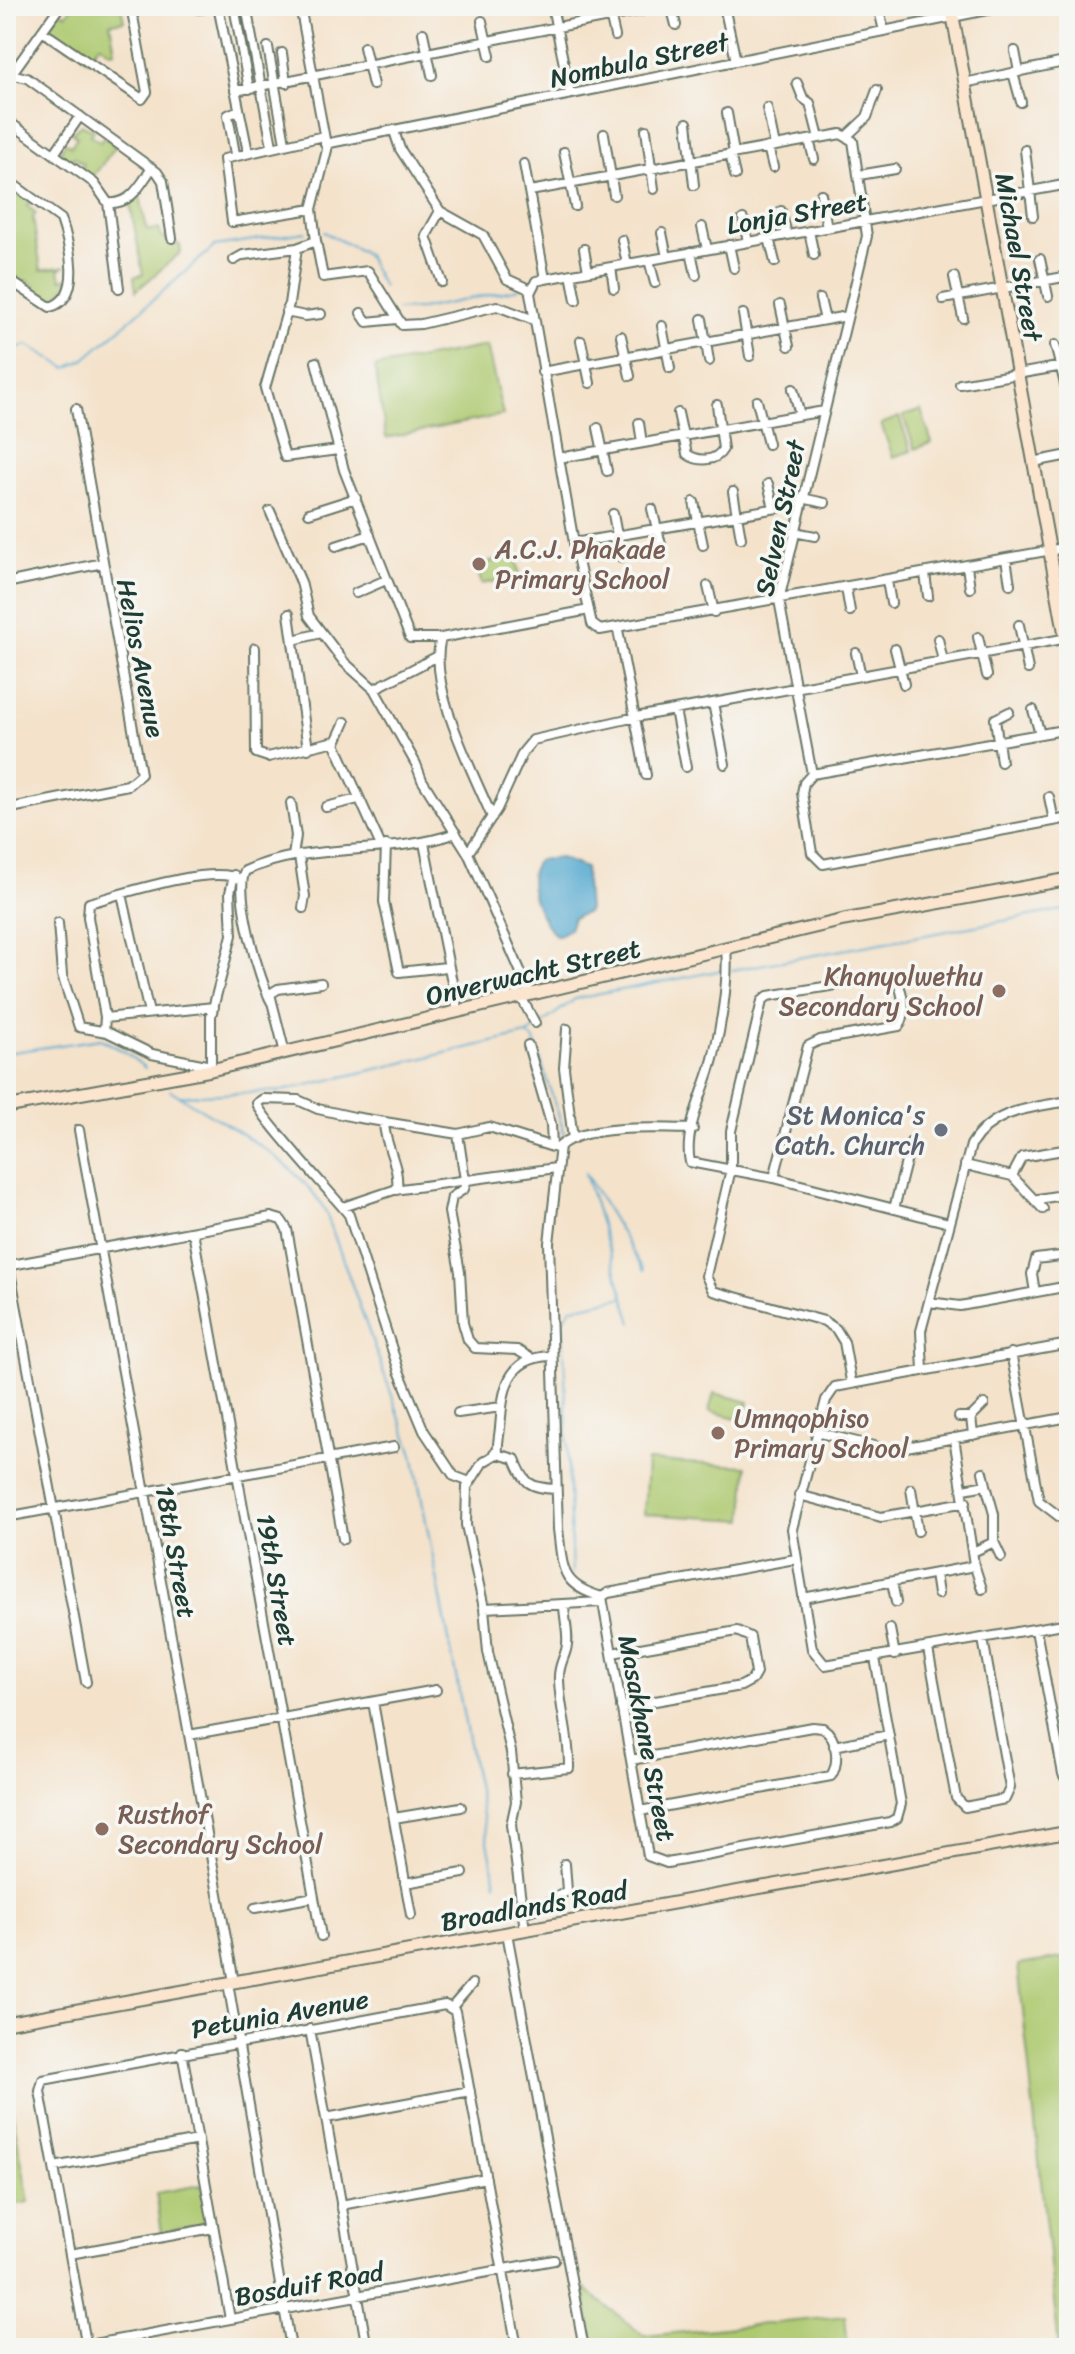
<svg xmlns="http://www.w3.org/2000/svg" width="1075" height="2354" viewBox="0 0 1075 2354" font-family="Sriracha,sans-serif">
  <rect width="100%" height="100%" fill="#f6f6f2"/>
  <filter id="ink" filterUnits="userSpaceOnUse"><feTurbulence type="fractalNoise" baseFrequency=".0125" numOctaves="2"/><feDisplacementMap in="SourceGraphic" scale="16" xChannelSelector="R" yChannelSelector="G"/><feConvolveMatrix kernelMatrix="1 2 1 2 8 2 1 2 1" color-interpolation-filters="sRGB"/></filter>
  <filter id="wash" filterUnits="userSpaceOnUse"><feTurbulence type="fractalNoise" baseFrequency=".006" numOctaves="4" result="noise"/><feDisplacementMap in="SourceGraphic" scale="32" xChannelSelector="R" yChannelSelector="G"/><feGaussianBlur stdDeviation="1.8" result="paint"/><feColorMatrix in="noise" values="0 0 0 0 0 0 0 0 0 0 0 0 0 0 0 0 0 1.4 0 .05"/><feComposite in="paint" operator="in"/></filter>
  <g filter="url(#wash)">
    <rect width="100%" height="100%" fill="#f4e2ca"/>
    <path fill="#adc970" stroke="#668352" stroke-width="2" d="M73,6L121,7L124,21L110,23L115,51L110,52L99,44L88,60L84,57L87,52L73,42L69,47L50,32L49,27L60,11L66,15Z
      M81,124L94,130L90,135L100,142L104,137L116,146L92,178L80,170L84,164L74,157L70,163L60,153L65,142L71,146L77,137L72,132Z
      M14,189L31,201L27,206L36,213L33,218L41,270L66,266L59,269L61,279L68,278V285L52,303L31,292L35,286L26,280L22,285L6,274V200Z
      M139,191L147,230L159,229L161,236L180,245L181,252L136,291L134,277L143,274L130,203Z
      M487,346L503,415L386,438L375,367Z
      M921,410L932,443L915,449L903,416Z
      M899,417L911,451L893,457L881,424Z
      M516,557L520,577L481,584L477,564Z
      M714,1393L749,1402L744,1420L709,1411Z
      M647,1461L747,1466L744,1520L644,1514Z
      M1069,1957V2348H1059L1018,1965Z
      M6,2078L29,2202L6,2206Z
      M201,2185L207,2216L200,2225L162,2233L156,2193Z
      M584,2288L644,2336L845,2316L848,2348H594Z"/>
    <path fill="#52a8cf" stroke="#387282" stroke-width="2" d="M560,858L585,868L588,912L573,918L569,929L557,936C539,921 521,880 538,860Z"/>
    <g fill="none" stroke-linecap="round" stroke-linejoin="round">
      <path stroke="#52a8cf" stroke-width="2" d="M324,232L366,254L383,287
        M397,310L421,309L519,289
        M6,350L28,345L67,368L85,359L215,246L305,232
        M732,970L1069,909
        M528,1034L575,999L723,970
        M6,1053L101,1039L125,1052L145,1068
        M170,1090C224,1125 291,1154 325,1210L413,1454L496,1883
        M180,1096L282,1091L527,1034L534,1040L566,1138
        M585,1173L632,1323
        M587,1176L644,1271
        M572,1575L563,1320L571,1308L624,1297"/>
    </g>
  </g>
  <g filter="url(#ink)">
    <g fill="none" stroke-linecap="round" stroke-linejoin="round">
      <defs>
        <path id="street" d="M196,6L198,9L213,7L219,11L248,152
          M234,6L249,89
          M246,6L272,146
          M552,6L570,94
          M608,6L615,36
          M671,6L676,25
          M724,6L736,61
          M878,6L884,31
          M482,21L490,56
          M42,31L142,99L147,92L131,6
          M423,33L432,75
          M268,47L285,143
          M364,47L373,85
          M1015,51L1019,72
          M282,53L286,83
          M6,73L27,78L157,172L163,181L172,238
          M1013,73L1021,102
          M10,76L60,6
          M797,83L803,98L810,103L819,138
          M964,83L1069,61
          M235,91L664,6
          M6,92L10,76
          M1064,104L1069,102
          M767,108L775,146
          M727,113L734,153
          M687,123L694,185
          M12,124L94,183L108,203L119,288
          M646,130L654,189
          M394,131L400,149L440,211L483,235L507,279L531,290
          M604,134L614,195
          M848,135L867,117L877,90
          M809,140L814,159
          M325,144L1007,6
          M1065,145L1069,161
          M768,147L773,167
          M1025,150L1033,216
          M564,152L575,206
          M54,154L80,116
          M235,154L228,115L239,110
          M730,154L735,175
          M524,164L545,279
          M859,175L895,169
          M6,179L61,219C69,243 84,298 50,307L6,278
          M1069,184L545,279L536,281L530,293L574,543L592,624L600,630L1069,547
          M530,191L841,134L853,141L867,236L779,600L812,774
          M821,194L827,228
          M108,203C131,205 140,185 152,168
          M312,209L232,222L224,159L324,136
          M440,211L426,236L442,282
          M781,211L787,235
          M743,219L748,242
          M702,227L707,249
          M809,231L814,255
          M662,233L667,257
          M769,238L775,262
          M622,240L627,264
          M316,241L323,277L368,271L402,325L421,324L497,306L534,320
          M729,245L734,268
          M297,248L289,304L265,388L285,457L338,450
          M584,249L588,271
          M691,252L696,275
          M1040,259L1048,296
          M234,260L243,255L297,248L316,241L312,209L327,150L300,6
          M649,260L655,283
          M611,267L614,288
          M571,274L576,300
          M954,277L963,318
          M820,299L825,320
          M943,299L1069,276
          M780,305L789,346
          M286,312L305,316L321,314
          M361,313L367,322L397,319
          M743,314L750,356
          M702,319L709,361
          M662,326L670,368
          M621,336L630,376
          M581,341L590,383
          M1055,345L1066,388
          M316,362L344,470L410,638H441L589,610
          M542,372L847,316
          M960,384L1069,365
          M793,389L800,415
          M757,401L768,444
          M678,413L687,454C698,462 716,462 723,449L717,405
          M639,423L642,443
          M598,428L607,471
          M559,458L824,411
          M1033,462L1069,455
          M768,484L774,508
          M733,492L741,538
          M802,498L825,503
          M694,502L703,545
          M652,509L663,552
          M270,511L301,582L309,616L344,662L374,689L416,764L422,780L468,853L531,995
          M309,513L356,498
          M613,514L621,557
          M794,532L815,536
          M574,543L801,504
          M336,546L370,535
          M1006,559L1010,584
          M967,566L970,588
          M925,574L928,596
          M887,581L891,603
          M6,583L103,563
          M708,586L714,612
          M846,588L850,611
          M356,593L386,580
          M289,614L308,749
          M1019,625L1028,669
          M618,630L646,775
          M978,637L987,675
          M441,638C427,685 473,772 492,817
          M938,639L943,661
          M293,640L321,633
          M255,648L256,753L268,757L335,741
          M895,649L904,684
          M856,653L861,676
          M374,689L436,657
          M713,703L725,764
          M675,710L686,767
          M1033,710L1040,734
          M345,722L335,744L381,846
          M1001,762L995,719L1009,712
          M812,774L804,783L802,793L812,853L823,864L1069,818
          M812,774L1069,729
          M1049,797L1054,821
          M291,803L296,836L293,856
          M326,807L358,799
          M6,809L128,785L141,774L76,409
          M424,843L458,1012
          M386,845L384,902L399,972L447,967
          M468,853L497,809L523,752L533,740L636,717L1068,638
          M299,856L305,896L303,908
          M122,894L149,1013
          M58,923L62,975L79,1027L107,1032L152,1054L211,1066
          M726,948C729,981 721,1027 713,1059C705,1090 683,1131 690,1162L774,1178L949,1223
          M521,997L535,1023
          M272,1003C259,981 234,892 245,871C309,841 391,857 456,833
          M105,1018L214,1007
          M567,1029L564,1068L573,1139
          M104,1031L105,1017L88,917L89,903C122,894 214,863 242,880
          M528,1045L551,1124L552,1147
          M285,1053L270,994L278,989L321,983
          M211,1069V1016L232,935L230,893L234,875
          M384,1123C385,1148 400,1164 397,1190
          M79,1130L234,1982
          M458,1134L465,1180
          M965,1165L1012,1176
          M774,1178L808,1046L820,1040L899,1026C908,1015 903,985 892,976L768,996L762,1001L731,1131V1169L706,1276L713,1291L824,1321L836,1329L844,1342L851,1381
          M467,1179L464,1189L452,1197L449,1212L460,1272L463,1323L468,1340L475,1348L517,1350L532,1359
          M1038,1199L1069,1194
          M343,1207L394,1190L556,1168
          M894,1209L911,1142
          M1043,1209L1012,1176L1022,1157L1069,1149
          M193,1232L321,1936
          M6,1250L86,1682
          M6,1266L271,1217L281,1220L287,1229L343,1539
          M1035,1292L1032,1274L1036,1259L1069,1255
          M929,1302L960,1306L1069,1286
          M1069,1344L835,1387L826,1400L792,1529L812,1649L825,1665L1069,1623
          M1011,1353L1039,1501L1069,1524
          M923,1370L921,1331L971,1145C993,1109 1031,1108 1069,1101
          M458,1413L501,1407
          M959,1417H971
          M816,1432L890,1450L1069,1417
          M973,1435L971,1417L984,1404
          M494,1453L515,1459C524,1483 529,1488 556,1489
          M983,1472L986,1485
          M470,1482L454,1476L424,1431L399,1371L349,1215C336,1198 258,1115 257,1103L263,1099L298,1100L318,1109L354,1117L458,1134L489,1127L559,1149
          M911,1489L918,1531
          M964,1489L986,1485L994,1514V1542L975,1551
          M799,1495L881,1517L966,1502
          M6,1517L394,1447
          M994,1542L1001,1557
          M795,1559L608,1593L602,1597L648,1856L667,1863L890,1822L897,1818L901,1804L875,1658
          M974,1564L982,1589
          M935,1574L938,1594
          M892,1582L896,1602
          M602,1597C560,1585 563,1569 558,1529L549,1243L560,1146C583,1124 662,1128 693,1129
          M803,1598L969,1567L974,1564L954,1438
          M484,1608L602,1602
          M890,1629L895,1655
          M1036,1630L1063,1774L1069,1784
          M928,1649L956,1798L965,1807L1005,1799L1010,1788L983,1639
          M612,1653L737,1631L750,1637L756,1673L752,1680L741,1686L621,1707
          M373,1702L411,1915
          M189,1735L436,1690
          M834,1746L889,1735
          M631,1760L812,1727L823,1728C837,1737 840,1762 831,1776L640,1811
          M512,1774L569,1768C570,1737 560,1711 559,1680C558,1667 563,1661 566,1650C570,1638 564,1618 564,1605
          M394,1818L461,1807
          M405,1883L463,1873
          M255,1908L314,1897
          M522,1913L541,1907L567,1891L565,1864
          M525,1930L511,1825L516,1802L511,1752L488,1652L484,1608L466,1525L467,1487L483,1462L498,1453C497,1445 499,1437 500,1428C503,1392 505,1358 550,1356
          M507,1933L584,2348
          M228,1983L291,2348
          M452,2007L472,1984
          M310,2029L367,2348
          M182,2052L230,2319
          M326,2118L470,2091
          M54,2167L198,2140
          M341,2205L486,2178
          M70,2254L213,2228
          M72,2348L554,2260
          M87,2348L40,2091L43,2080L445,2005L455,2011L517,2348"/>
        <path id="secondary" d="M951,6L1069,657
          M6,1107L211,1070L844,920L1069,879
          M6,2023L1069,1832"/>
      </defs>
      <use href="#street" stroke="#6a7768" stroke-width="12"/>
      <use href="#secondary" stroke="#6a7768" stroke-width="15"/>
      <use href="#street" stroke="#fff" stroke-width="8"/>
      <use href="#secondary" stroke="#fbe5cf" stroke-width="11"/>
    </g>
  </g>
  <g fill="#8d6e63" stroke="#f6f6f2" stroke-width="3">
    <circle cx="479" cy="564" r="8"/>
    <circle cx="999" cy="991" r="8"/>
    <circle cx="718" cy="1433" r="8"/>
    <circle cx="102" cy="1829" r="8"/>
  </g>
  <circle fill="#6b7280" stroke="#f6f6f2" stroke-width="3" cx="941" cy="1130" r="8"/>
  <g text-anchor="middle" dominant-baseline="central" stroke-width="7" stroke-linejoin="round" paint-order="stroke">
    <g font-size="26" fill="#1f3d34" stroke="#f6f6f2">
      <text transform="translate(639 60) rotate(-12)">Nombula Street</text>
      <text transform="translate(797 213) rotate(-10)">Lonja Street</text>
      <text transform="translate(1019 257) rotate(80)">Michael Street</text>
      <text transform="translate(780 518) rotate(-78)">Selven Street</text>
      <text transform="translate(141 658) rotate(79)">Helios Avenue</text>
      <text transform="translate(533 972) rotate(-13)">Onverwacht Street</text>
      <text transform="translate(176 1552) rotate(80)">18th Street</text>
      <text transform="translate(277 1580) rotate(80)">19th Street</text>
      <text transform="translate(647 1738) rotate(79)">Masakhane Street</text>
      <text transform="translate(534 1906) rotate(-10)">Broadlands Road</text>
      <text transform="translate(280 2014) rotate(-10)">Petunia Avenue</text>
      <text transform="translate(309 2284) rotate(-10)">Bosduif Road</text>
    </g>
    <g font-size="26" fill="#785e54" stroke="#f6f6f2" text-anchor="start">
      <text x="495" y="549">A.C.J. Phakade<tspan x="495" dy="30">Primary School</tspan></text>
      <text x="983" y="976" text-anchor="end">Khanyolwethu<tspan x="983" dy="30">Secondary School</tspan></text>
      <text x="734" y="1418">Umnqophiso<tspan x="734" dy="30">Primary School</tspan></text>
      <text x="118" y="1814">Rusthof<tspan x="118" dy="30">Secondary School</tspan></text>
    </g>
    <g font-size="26" fill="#5b616d" stroke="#f6f6f2" text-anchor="end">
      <text x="925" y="1115">St Monica's<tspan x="925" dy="30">Cath. Church</tspan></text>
    </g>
  </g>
  <rect width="1075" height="2354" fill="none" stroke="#f6f6f2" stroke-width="32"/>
</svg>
